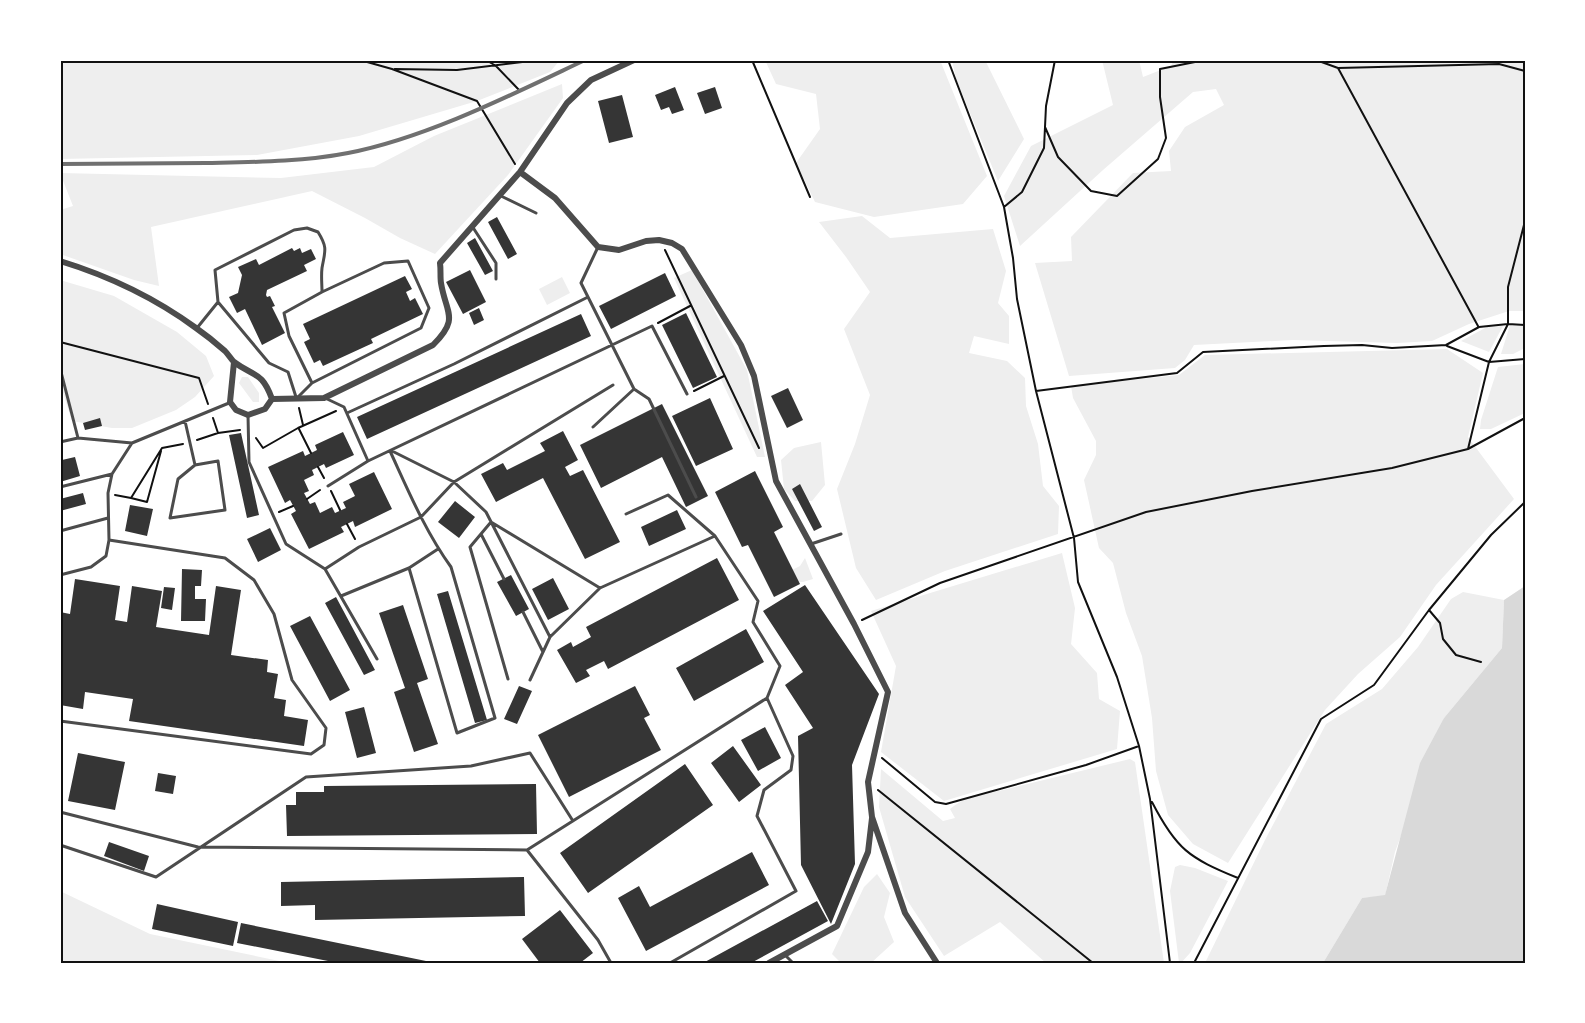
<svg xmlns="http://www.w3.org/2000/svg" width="1585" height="1023" viewBox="0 0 1585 1023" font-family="'Sofia Sans Condensed',sans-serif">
  <rect width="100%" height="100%" fill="#fff"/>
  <path fill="#eee" d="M60,60H560L550,72L477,101L359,136L257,155L60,159Z
    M765,60H940L987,176L963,204L874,217L815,202L796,163L820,129L816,94L776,84Z
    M952,60H985L1024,139L998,181L956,79Z
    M1102,60H1139L1143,77L1171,66L1174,60H1525V311H1509L1469,324L1432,341L1397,343L1293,340L1194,345L1185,360L1175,368L1069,376L1035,263L1072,261L1071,237L1133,173L1171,171L1169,151L1185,127L1224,105L1216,89L1193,92L1103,170L1020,246L1004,196L1031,146L1113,105Z
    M562,84L563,98L508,175L435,254L400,238L365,218L312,191L151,227L159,286L134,280L60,254V210L73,206L60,173L281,178L374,167L434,136Z
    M862,216L890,238L993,229L1006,271L998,303L1009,316V344L974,336L969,353L1007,361L1025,378L1026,406L1038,444L1043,486L1059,506L1058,534L945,571L876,600L856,568L837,489L855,444L870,395L844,329L870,292L846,257L819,222Z
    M692,270L747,370L765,457H757L674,278Z
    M562,277L570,293L547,305L539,289Z
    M60,280L114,296L177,332L206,356L214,376L195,397L176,410L132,428H112L72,421L60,383Z
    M1510,325H1525V348L1513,354H1501Z
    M1503,326L1489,352L1461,341L1487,327Z
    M1447,349L1483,373L1468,437L1514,499L1436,585L1400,637L1358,674L1325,710L1228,863L1193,844L1168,815L1156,771L1152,718L1142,656L1126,613L1113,563L1099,548L1084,480L1096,455V441L1073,398L1071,386L1179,375L1205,355Z
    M1525,364V413L1491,429H1480L1481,420L1498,367Z
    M242,377H248L259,393V402H253L239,383Z
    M821,442L825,485L812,501H795L784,489L781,460L794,448Z
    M1062,553L1075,608L1071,644L1097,673L1099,699L1120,711L1117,749L944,801L881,752L896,666L871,611Z
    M805,558L813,579L803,582H794L788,572L800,566Z
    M1463,592L1504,600L1502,648L1444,718L1395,852L1385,896L1362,898L1323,963H1205L1265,840L1326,724L1382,689L1418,647L1451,599Z
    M1130,759L1135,762L1164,963H1046L1000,922L944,956L905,897L879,807L881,769L943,821L955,818L950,809C965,797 980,792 999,791Z
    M1180,865L1195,868L1228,881L1190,953L1181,963H1179L1170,891L1175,867Z
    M877,874L890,893L884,917L894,942L871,963H841L832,954L864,887Z
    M60,891L150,934L289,963H60Z"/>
  <path fill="#d9d9d9" d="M1525,586V963H1323L1362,898L1385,895L1420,763L1444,718L1502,648L1504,600Z"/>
  <path fill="#353535" d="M675,87L684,110L672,114L669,107L661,110L655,95Z
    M715,87L722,108L705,114L697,93Z
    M622,95L633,137L609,143L598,101Z
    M497,217L517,254L508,259L488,222Z
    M475,238L493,271L485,275L467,243Z
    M292,248L294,251L300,248L302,253L311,249L316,259L304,265L307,271L267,290L266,295L267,297L270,296L275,306L272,307L285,333L262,345L245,309L237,313L229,297L238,293L242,275L238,267L256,259L259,265Z
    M470,270L486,302L463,314L446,282Z
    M665,273L676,296L611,329L599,306Z
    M405,276L412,289L406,292L410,301L415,298L423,314L371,339L373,343L323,366L320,360L314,363L304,342L310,339L303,324Z
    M479,308L484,320L474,325L469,313Z
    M686,313L717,377L693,388L662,325Z
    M581,314L591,336L367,439L357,417Z
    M788,388L803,420L787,428L771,396Z
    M710,398L733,449L696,466L672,416Z
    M662,404L708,496L686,507L662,457L601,488L580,445Z
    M100,418L102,426L85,430L83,423Z
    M563,431L578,460L565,467L570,476L583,470L620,542L585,559L543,478L496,502L481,474L503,463L507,470L545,451L540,443Z
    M343,432L354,455L326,468L324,464L312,470L314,475L304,480L309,491L304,493L310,504L315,502L320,513L332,507L335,513L346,508L343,502L355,496L349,484L374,472L392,509L355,527L353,521L341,527L344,532L309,549L291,514L296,511L290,500L285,503L268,467L303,451L305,456L317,450L315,445Z
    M241,433L259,515L247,518L229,435Z
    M60,454L62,460L75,457L80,476L60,482Z
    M755,471L783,527L774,532L800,584L774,597L748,545L742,547L715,492Z
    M800,484L822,527L814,531L792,489Z
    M83,493L86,504L60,511V499Z
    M455,501L475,517L459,538L438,522Z
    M130,505L153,509L147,536L125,531Z
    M677,510L686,529L649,546L641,527Z
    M270,528L281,550L258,562L247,539Z
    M717,558L739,600L608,669L604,661L586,670L590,676L576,683L557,650L571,642L573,647L591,637L586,627Z
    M182,569L202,570L201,586H195V599H206L205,621H181Z
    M511,575L529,609L516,616L497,582Z
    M553,578L569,609L548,620L532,589Z
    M75,579L120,586L115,620L127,622L132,586L162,591L156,627L209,635L216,586L241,590L231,655L268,660L267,672L278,674L274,698L286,700L284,716L308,720L304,746L129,721L133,699L85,692L83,709L60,705V612L70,614Z
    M805,585L879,694L852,765L855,864L831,924L801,865L798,736L813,728L785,685L803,672L763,611Z
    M164,587L175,588L172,610L161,608Z
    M448,591L487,720L475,723L437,594Z
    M336,597L375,670L364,675L325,603Z
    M403,605L428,679L417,683L438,744L414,752L394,692L405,688L379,613Z
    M310,616L350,690L330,701L290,626Z
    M746,629L764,662L694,701L676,668Z
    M519,686L532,691L517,724L504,719Z
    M635,686L650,715L644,718L661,750L569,797L538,735Z
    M364,707L376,753L357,758L345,712Z
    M765,727L781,758L758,771L741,740Z
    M733,746L761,785L739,802L711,763Z
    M78,753L125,762L115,810L68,801Z
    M685,764L713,805L588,893L560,853Z
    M158,773L176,776L173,794L155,791Z
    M536,784L537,834L287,836L286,805H296V792H324V786Z
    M109,842L149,856L144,871L104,856Z
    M752,852L769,885L646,951L618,898L639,886L650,907Z
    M524,877L525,916L315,920V905L281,906V882Z
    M817,901L828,921L751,963H703Z
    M157,904L238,922L233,946L152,929Z
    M560,910L593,953L580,963H540L522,939Z
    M241,923L426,961V963H338L237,943Z"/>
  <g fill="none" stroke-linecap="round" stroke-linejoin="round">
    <path stroke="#111" stroke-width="2" d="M360,60L392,69L477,101L515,164
      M486,60L496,66L520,91
      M752,60L810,197
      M948,60L1004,207L1013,258L1017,299L1036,391L1074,538L1078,582L1117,677L1139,746L1150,799L1170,963
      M1316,60L1338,68L1499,64L1525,71
      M1338,68L1478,326
      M395,69L457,70L539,60
      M1045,127L1058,157L1091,191L1117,196L1158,159L1166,138L1160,97V69L1205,60
      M1004,207L1022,192L1044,148L1046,106L1055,60
      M665,250L759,448
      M658,323L690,306
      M60,342L199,378L208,404
      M1447,346L1489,362L1525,359
      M694,391L724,376
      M1036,391L1177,373L1203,352L1324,346L1362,345L1392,348L1446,345L1479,327L1508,324L1525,325
      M299,408L303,425
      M213,418L218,433L240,430
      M299,429L311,453
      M256,438L263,448L298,428L336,411
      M197,440L218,433
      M1468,449L1489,362L1508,324V287L1525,221
      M318,467L324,478
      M331,491L340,510
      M115,495L131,498L162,448L183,444
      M131,498L147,502L161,451
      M307,499L320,490
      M279,512L293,506
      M347,524L355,539
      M1429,610L1440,623L1443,639L1456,655L1481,662
      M862,620L940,583L1146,512L1252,491L1392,468L1468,449L1525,418
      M882,758L935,802L946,804L1086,765L1139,746
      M878,790L1093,963
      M1152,802C1176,849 1189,858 1238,878
      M1194,963L1321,719L1374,685L1429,610L1491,535L1525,502"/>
    <path stroke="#4c4c4c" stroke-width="3" d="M501,196L536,213
      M472,226L496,263V279
      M598,247L581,283L634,389L649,399L696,497
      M197,328L218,302
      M60,368L78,438
      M296,397L288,372L269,363L218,302L215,270L294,230L307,228L318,232C328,248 325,251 322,268C321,276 322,284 322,292L284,313L289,336L312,383
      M298,397L312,383L421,328L429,308L408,261L384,263L322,292
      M325,398L344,407L368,461
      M347,413L454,364L588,297
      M248,415L249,462L286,544L325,569L359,547L421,517L454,482L613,385
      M185,421L195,465L178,479L170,518L225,510L218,461L195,465
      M593,427L634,389
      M60,442L78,438L132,443
      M390,451C408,490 425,531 451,567L495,718L457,733L409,568
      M392,451L454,482L486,512L550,637
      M328,486L368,461L652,326L687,394
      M60,487L112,474
      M626,514L668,495L715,536
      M60,531L108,518
      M481,534L504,579
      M811,544L841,534
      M325,569L377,659
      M60,575L91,567L106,556L109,540L108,493L112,474L132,443L229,403
      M341,596L409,568L438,549
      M523,612L543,652
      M508,679L470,547L491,522L600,588
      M530,680L550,637L600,588L715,536L758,601L753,622L780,666L767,698L793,756L791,770L764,790L757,816L796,891L670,963
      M60,721L311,754L324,745L326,728L292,680L274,614L254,580L225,558L109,540
      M60,812L198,847L527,850L767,698
      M60,845L156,877L306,777L471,766L530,753L573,821
      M527,850L598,940L611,963
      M785,955L793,963"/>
    <path stroke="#4c4c4c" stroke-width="6" d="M520,172L555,198L598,247L619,250L646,241L659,240L672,243L682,249L741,345L754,376L776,481L854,624L888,692L868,782L872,817L905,913L937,963
      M60,261C109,276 155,298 196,328C206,335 216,343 225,351C228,354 231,359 234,362C254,377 262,371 272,399L265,409L248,415L236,410L230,402L234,362
      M272,399L324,398L433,345C460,318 446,314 441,283C440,277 441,270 440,263L520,172L567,103L591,80L634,60
      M769,963L837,926L868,852L872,818"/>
    <path stroke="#707070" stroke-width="4" d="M60,164C109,164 158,163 206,163C253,162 302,162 348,153C426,138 513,94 585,60"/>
  </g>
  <rect width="1585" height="1023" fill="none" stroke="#ffffff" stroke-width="123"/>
  <rect x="62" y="62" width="1462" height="900" fill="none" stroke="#111" stroke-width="2"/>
</svg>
